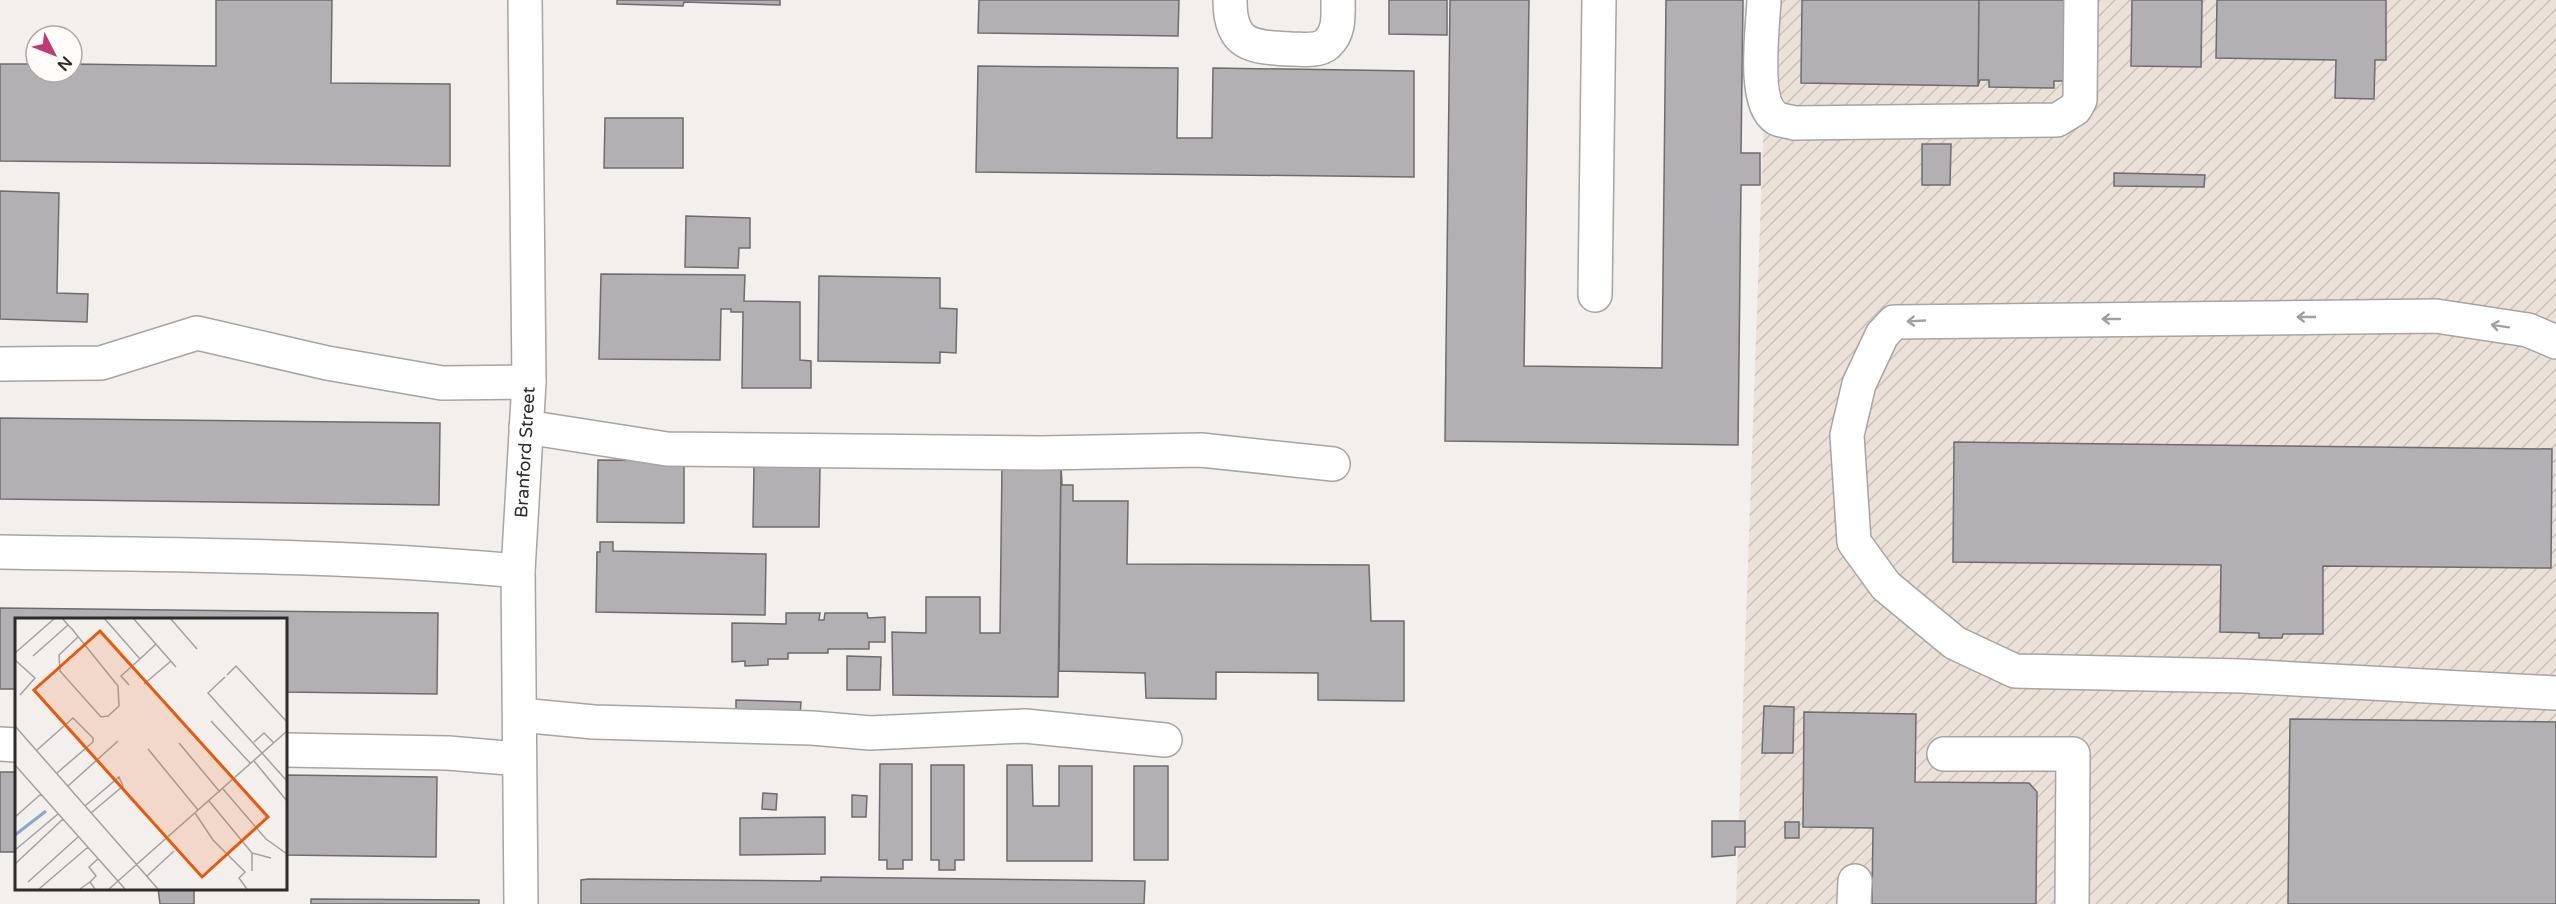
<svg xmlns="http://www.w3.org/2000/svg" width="2556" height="904" viewBox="0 0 2556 904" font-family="'Varela Round',sans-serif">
  <defs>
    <pattern id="industrial-furrows" width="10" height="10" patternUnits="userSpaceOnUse" patternTransform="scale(1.5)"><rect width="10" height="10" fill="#ebe1d9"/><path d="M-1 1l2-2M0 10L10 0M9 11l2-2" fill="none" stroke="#cac1ba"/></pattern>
  </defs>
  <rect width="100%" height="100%" fill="#f2efec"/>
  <path fill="url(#industrial-furrows)" d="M1768,0H2556V904H1736Z"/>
  <path fill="#b3b0b3" stroke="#6e6c6e" stroke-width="1.5" d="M216,0H332L331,83L450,84V166L0,161V64H36V72H72V64L216,66Z
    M617,0H780V5L684,2L683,6L617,4Z
    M979,0H1179L1178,36L978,33Z
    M1389,0H1447V35L1389,34Z
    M1450,0H1529L1524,366L1662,368L1666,0H1743L1741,153H1760V185H1741L1738,445L1445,441Z
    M1802,0H1979L1978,86L1801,83Z
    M1979,0H2066L2065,81H2054V88L1989,87V80H1980L1978,86Z
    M2132,0H2202L2201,67L2131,66Z
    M2217,0H2386V60H2375L2374,99L2335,98L2336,60L2216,58Z
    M978,66L1178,68L1177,138H1212L1213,68L1414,71V177L976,172Z
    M605,118H683V168H604Z
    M1922,144H1951L1950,185H1922Z
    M2114,173L2205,175L2204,187L2114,186Z
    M0,191L59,193L57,293L88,294L87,322L0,319Z
    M686,216L750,218V248H739L738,268L685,267Z
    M601,274L745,275L744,301L800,302V360L811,361V388H742L743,312H731V309H721L720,360L599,359Z
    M819,276L940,278V308L957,309L956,353L940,352V363L818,361Z
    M0,418L440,423L439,505L0,499Z
    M1954,442L2552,449L2551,568L2323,566V634H2283L2282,638H2259V633L2220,632L2221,565L1953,562Z
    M598,460L684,461V523L597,522Z
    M1002,465H1061L1058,697L893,695L892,632L926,633V597H980V633H1000Z
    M1061,465L1062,485H1073V501H1128L1127,564L1369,565L1371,621H1404V701L1318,700V673L1216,672V699L1146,698L1145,673L1059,671Z
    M754,466L820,467L819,527H753Z
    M600,542H613V551L766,554L765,615L596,612L597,552H600Z
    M0,608L438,613L437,694L285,692V619H16V689H0Z
    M786,613H820L819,620H824L825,613H867L868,618L885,617V642H869V649H828V653H788V659H768V665L745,666V661L732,662V623L786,624Z
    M847,656L881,657L880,690H847Z
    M736,700L801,702L800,716L736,714Z
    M1764,706L1794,707L1793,753H1762Z
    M1804,712L1916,714L1915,782L2029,783L2037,792L2036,904H1872L1873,828L1803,827Z
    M2290,719L2556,722V904H2288Z
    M880,764H912V860H903V869H887V860H879Z
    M931,765H964V860H955V870H939V860H931Z
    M1007,765H1032L1033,806H1059V766H1092V861H1007Z
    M1134,766H1168V860H1134Z
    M0,772H16V852H0Z
    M285,775L437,777L436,857L285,855Z
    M763,793L777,794L776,810L762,809Z
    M852,795L867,796L866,817H852Z
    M825,817V854L740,855V818Z
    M1712,821H1745V847H1735V855L1712,857Z
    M1785,822H1799V838H1785Z
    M821,877L1145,881L1144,904H581V880L588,879L821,881Z
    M158,888H194V904H160Z
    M311,899L479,900V904H311Z"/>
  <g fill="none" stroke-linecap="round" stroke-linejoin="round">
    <defs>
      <path id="minor" d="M1230,0C1230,46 1251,47 1291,49C1303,49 1317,52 1327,44C1340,32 1338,16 1338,0
        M1764,0C1763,26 1752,103 1776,118C1780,121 1789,121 1794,123L2057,120L2075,109L2080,100L2081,0
        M1595,295L1599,0
        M2556,342L2528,330L2436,316L1894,322L1882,335L1859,384L1847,435L1854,542L1886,586L1955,643L2015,671L2241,676L2556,693
        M0,364L101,363L197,333L327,363L442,383L529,382
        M526,427L667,449L1042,453L1201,450L1333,464
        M0,552C173,555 346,555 518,571
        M520,715L594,722L812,728L870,733L1025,726L1165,740
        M0,744L16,745
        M285,750L448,753L519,759
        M1944,754H2073L2072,904
        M1854,904L1855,881"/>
      <g id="major">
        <path id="s1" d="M521,904L518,571L529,382L525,0"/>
      </g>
    </defs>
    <use href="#minor" stroke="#a7a4a2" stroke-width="36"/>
    <use href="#major" stroke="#a7a4a2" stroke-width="36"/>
    <use href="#minor" stroke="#fff" stroke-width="33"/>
    <use href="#major" stroke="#fff" stroke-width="33"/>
  </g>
  <defs><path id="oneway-shaft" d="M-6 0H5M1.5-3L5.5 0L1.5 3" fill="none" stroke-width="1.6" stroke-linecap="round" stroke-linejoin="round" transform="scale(1.5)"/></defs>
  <g stroke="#a0a0a0">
    <use href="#oneway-shaft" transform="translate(2306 317) rotate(180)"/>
    <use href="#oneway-shaft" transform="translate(2111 319) rotate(180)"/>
    <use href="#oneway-shaft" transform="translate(1916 321) rotate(177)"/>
    <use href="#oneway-shaft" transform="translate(2500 326) rotate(-171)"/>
  </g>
  <g text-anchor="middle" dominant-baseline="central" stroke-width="4.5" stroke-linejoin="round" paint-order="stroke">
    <g font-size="18" fill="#2d2c2b" stroke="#fffcfa">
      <text stroke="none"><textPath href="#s1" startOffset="452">Branford Street</textPath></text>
    </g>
  </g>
  <g transform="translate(15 618)">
    <rect width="272" height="272" fill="#f2efec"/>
    <path fill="none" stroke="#87a8cf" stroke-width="3" d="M0,217L31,193"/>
    <path fill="none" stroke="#a3a19f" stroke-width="1.5" d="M89,0L125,41L141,26M118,0L161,49M155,0L182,31M53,7L57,11L103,68L104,88L93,98L86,99L45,53L44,37L63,19M0,35L40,0M18,38L53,7L47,0M0,42L20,60L5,77M212,57L221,48L272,104M210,59L193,75L272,163M129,66L156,43M114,67L106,58L125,41M196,103L236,146M0,108L143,271M239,124L249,115L259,125M164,125L205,174M133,131L183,192M22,132L58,100L78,120V124L42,155M239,143L272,183M0,147L110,271M53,168L103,123M208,171L251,221L272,236M194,183L237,235V253M70,188L104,159L108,168L76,195M180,195L198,222L230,254L224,260L232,271M0,199L26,176M0,232L43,196M237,235L256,240M0,246L48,201M132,258L159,233M13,264L63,219M75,264L81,258L74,249L83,241M24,271L73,229M65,271L75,264L80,271M94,271L272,113"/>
    <path fill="#e8590c" fill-opacity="0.15" stroke="#e8590c" stroke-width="3" d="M85,13L253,199L187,259L19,72Z"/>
    <rect width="272" height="272" fill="none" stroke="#2d2c2b" stroke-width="3"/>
  </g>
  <g transform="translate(54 54) rotate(132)"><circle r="28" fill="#fffcfa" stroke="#aba9a7" stroke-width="1.5"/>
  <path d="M0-4.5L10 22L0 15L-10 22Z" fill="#c23870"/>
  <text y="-9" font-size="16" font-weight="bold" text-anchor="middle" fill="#2d2c2b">N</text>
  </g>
</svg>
